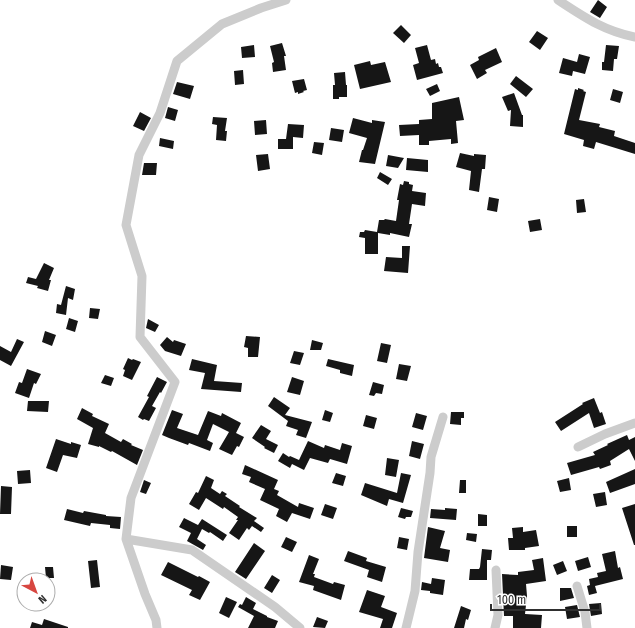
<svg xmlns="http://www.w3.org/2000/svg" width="635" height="628" viewBox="0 0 635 628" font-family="'Fira Sans Condensed',sans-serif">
  <rect width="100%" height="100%" fill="#fff"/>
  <path fill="#161616" d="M598,0L607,7L600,18L590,12Z
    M401,25L411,35L404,43L393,33Z
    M537,31L548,38L540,50L529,42Z
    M282,43L286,56H284L286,70L273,72L272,63L274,62L270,46Z
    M254,45L255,57L242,58L241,47Z
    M427,45L431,60L435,59L436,64L438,63L439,67H441L443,73L417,80L413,65L419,63L415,48Z
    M606,45L619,46L617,59H614L613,71L602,70V62H604Z
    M496,48L502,62L485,70L487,73L477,79L470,65L479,60L478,57Z
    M579,54L590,57L585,74L573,71L572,76L559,73L563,58L577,62Z
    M370,61L371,65L385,62L391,82L360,89L354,65Z
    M243,70L244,84L235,85L234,71Z
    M345,72L346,85H347V97H339V99H333V85H335L334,73Z
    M516,76L533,89L526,97L510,84Z
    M304,79L307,90L303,91L304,92L298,94V92L295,93L292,81Z
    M177,82L194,86L190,99L173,94Z
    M437,84L440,91L430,96L426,89Z
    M578,88L584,90L583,91L586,92L579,120L600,124L599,127L615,131L614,136L635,143V154L596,142L594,149L583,146L584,140L564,134L575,89L578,90Z
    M613,89L623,92L620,103L610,100Z
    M514,93L522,115H523V127L510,126L511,110L508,111L502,97Z
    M459,97L464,120L456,121L458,143L451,144V139L429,141V145H419V135L400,136L399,125L419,124V120L432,119V103Z
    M168,107L178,110L175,121L165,118Z
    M140,112L151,118L144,131L133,126Z
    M213,117L227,118L225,131H227L226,141L216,140L217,125L212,124Z
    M353,118L372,123V120L385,122L375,164L359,162L362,150H363L367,138L349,133Z
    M266,120L267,134L255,135L254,121Z
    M288,124L304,125L303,138L293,137V149H278V139H286Z
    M331,128L344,130L342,142L329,140Z
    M160,138L174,141L173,149L159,146Z
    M314,142L324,143L322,155L312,153Z
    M460,153L474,156V154L486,155L485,169H482L479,192L469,190L471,171L456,167Z
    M268,154L270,169L258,171L256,155Z
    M388,155L404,158L398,168L386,166Z
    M407,158L428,160V172L406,170Z
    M144,163H157L156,175H142Z
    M380,172L392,179L388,185L377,178Z
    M404,181L409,182V184L413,185L412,191L426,193L425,206L412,204L409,224H412L409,237L390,233V235L378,233V254H365V238L359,237L360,232H364L365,230L377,232L379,220H384L385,219L396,221L399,200H397L400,184L403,185Z
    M489,197L499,199L497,212L487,210Z
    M584,199L586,212L577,213L576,200Z
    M540,219L542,230L530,232L528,221Z
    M402,246H410L408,273L384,271L386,257L402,258Z
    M44,263L54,268L49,280H51L48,291L37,288L38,286L26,283L28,277L36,279Z
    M66,286L75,289L73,300L68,298L66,315L56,313L57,304L61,305Z
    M90,308L100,309L98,319L89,318Z
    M69,318L78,321L75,332L66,329Z
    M148,319L159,325L155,332L146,328Z
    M45,331L56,335L52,346L42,342Z
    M246,336L260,337L258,357H248V348L244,347Z
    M167,337L173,342L174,340L186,344L181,356L165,351L160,345Z
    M17,339L24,342L11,366L0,360V346L11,352Z
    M312,340L323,343L321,350H310Z
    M381,343L391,345L387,363L377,361Z
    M294,351L304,353L300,365L290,363Z
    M128,358L132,360L133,359L141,362L132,380L123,376L125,370L123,369Z
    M192,359L217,365L214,381L242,383L241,392L201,389L205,373L189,370Z
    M328,359L354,365L352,376L340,373V370L326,366Z
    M399,364L411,366L407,381L396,379Z
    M27,369L41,374L36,384L34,383L29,398L15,393L19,382L22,383Z
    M105,375L114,378L111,386L101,383Z
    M157,377L167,382L161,393L160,392L152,406L156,408L149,421L144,419L143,420L138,417L149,397L147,396Z
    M292,377L304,381L300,395L287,392Z
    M373,382L384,385L382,394L376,393L374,396L369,395Z
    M274,397L290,408L285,415L312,422L306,438L296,435L298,430L286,426L288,421L268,406Z
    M594,398L600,413L602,412L606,424L594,428L589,413L561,431L555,422L583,404L582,403Z
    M28,401H49L48,412L27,411Z
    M82,408L93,414L92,416L109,424L105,433L121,442L123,439L132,444L131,445L143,450L137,465L112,451L111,452L99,446V447L88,444L93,428L77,419Z
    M172,410L183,414L177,428L198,435L208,411L221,416L222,413L241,423L236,433L244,437L239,447L237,446L232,455L219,449L229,432L213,424L207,440L213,443L210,451L189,443L188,445L169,438L162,435Z
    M325,410L333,413L330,422L322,420Z
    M451,412H464V418H461V425L450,424Z
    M416,413L427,416L423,430L412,427Z
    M366,415L377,418L374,429L363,426Z
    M261,425L271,431L266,439L278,445L274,453L264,448L265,447L252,438Z
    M627,435L629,440L635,437V461L629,449L610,461L611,465L600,469L599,467L571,475L567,463L595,455L593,452L608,445L607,444Z
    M56,439L71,444V442L81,445L77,458L63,455L57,472L46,468Z
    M308,441L324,448L325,445L340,450L342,443L352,446L347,464L330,459L328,463L310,458L304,470L292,464L290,468L278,461L283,453L289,457L290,456L299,460Z
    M412,441L424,444L420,459L409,456Z
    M387,458L399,460L396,477L385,475Z
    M245,465L278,480L274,489L279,491L277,495L298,507L299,503L314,508L310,519L292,513L287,522L276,516L279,509L260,500L265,489L249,482L251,477L242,474Z
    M635,469V484L610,493L606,482Z
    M30,470L31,483L18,484L17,471Z
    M336,473L346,476L343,486L332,483Z
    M401,473L411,475L403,503L389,499L387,506L361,495L365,483L397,493Z
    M206,476L214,480L211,488L220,494L222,491L227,494L225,496L240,506L239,507L257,518L254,521L264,528L261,532L252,526L249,530L247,528L239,540L229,533L238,520H236L238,517L224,507L223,509L206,498L199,510L189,504L196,492L198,493Z
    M569,478L571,490L560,492L557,481Z
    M144,480L151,483L146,494L140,492Z
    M460,480H466V493H459Z
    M1,486L12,487L11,514H0Z
    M605,492L607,505L596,507L593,494Z
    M325,504L337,508L333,519L321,515Z
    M635,504V545H634L622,508Z
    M401,508L413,511L411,517H406L405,519L398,517Z
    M445,508L457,509L456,520L430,518L431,509L445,510Z
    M67,509L83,513L84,511L106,515V516L121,517L120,529L110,528V525L91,523L90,526L64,520Z
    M478,514L487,515V526H478Z
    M184,518L198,525L202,519L227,535L223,541L210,532L209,533L202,529L197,539L206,545L203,550L187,541L191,533L179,527Z
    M567,526H577V537H567Z
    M428,527L445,531L440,548L450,550L448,562L424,558Z
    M523,527V532L536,530L539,546L525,548V550H509L508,538H513L512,528Z
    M467,533L477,534L476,542L466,540Z
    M286,537L297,542L292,552L281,547Z
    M399,537L409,539L407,550L397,548Z
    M254,543L265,551L246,579L235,572Z
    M482,549L492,550L491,560H487V580H469L470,569H479L480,567Z
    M348,551L367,558L366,561L386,567L382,582L367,577L369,570L344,561Z
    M615,551L618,568L620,567L623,579L595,586L597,593L589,595L587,586L590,585L589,579L598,577L597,573L606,571L602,554Z
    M309,555L319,559L313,574H315L314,577L333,584L334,582L345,585L341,600L313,590L314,586L299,582Z
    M588,557L591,567L578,571L575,561Z
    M543,558L546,581L526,584L527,596L525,614L542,615L541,628H513V616H504L502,574L518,575V572L534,570L532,560Z
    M97,560L100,587L91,588L88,561Z
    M563,561L567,571L557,575L553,565Z
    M168,562L198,577L199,576L210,582L200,600L189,595L192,590L161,575Z
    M1,565L13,567L11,580L0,579Z
    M45,567H53L54,578H46Z
    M272,575L280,580L272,593L264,588Z
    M432,578L445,580L443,595L430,593V591L421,590L422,582L431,584Z
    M560,588H571L574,598L560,601Z
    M367,590L385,596L381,607L397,613L392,628H380L383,619L359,612Z
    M226,597L237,602L229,618L219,613Z
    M246,597L256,603L253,609L267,616V617L278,621L275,628H248L254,616L238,607L240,604L242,605Z
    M601,603L602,614L591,616L589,604Z
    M577,605L580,617L567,619L565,607Z
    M461,606L471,610L468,620L466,619L464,628H454Z
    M317,617L328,621L325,628L313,627Z
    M44,619L68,627V628H30L32,622L42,625Z"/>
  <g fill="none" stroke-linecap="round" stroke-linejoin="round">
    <path stroke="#ccc" stroke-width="9" d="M558,0C584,17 604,31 635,37
      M578,447L605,434L635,423
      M126,539L192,550L275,607L300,628
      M577,586L585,612L587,628
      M157,628L156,620L145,594L126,539L131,498L175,382L140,337L142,276L126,225L139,155L160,113L177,61L222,24L261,8L286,0
      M406,628L415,591L418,552L430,473L431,457L443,417
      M495,628L498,615L496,570"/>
  </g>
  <g transform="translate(36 592) rotate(139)"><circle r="19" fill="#ffffff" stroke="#acacac"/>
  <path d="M0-3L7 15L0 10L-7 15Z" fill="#d74640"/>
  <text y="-6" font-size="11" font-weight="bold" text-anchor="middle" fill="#2f2f2f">N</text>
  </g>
  <path d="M491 604v6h109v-6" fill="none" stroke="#2f2f2f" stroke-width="2"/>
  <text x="497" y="604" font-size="12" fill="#2f2f2f" stroke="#ffffff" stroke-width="3" paint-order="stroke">100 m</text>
</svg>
